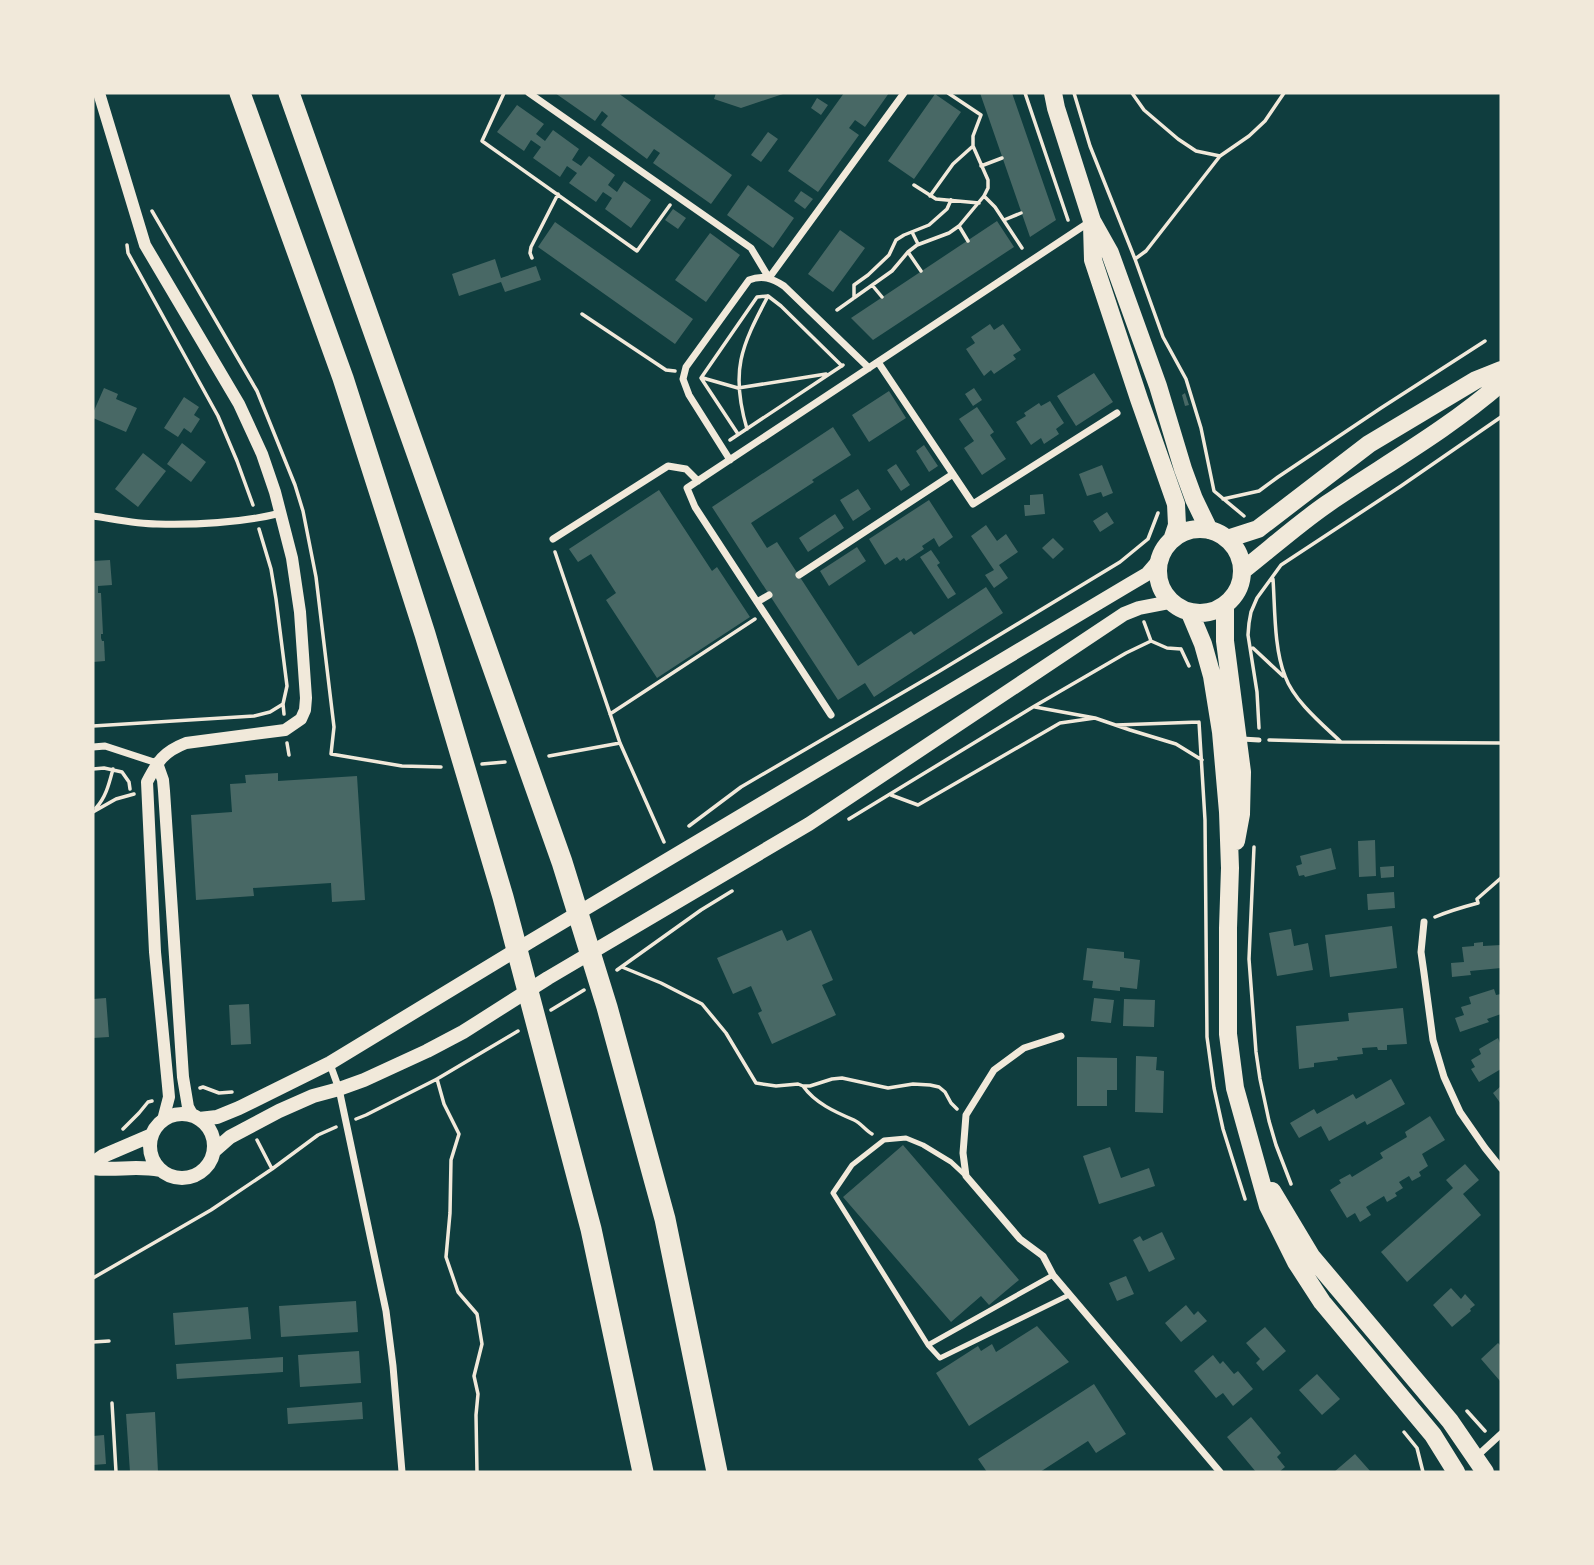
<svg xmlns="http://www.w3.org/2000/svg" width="1594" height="1565" viewBox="0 0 1594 1565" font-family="Overpass,sans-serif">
  <rect width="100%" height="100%" fill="#0f3d3e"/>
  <path fill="#486865" d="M555,93H618L732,175L711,204L653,163L660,153L654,149L647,159L601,125L608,116L602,111L595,121Z
    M716,93H786L741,108L714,99Z
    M844,93H889L865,127L855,120L849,128L859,135L818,192L788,171Z
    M980,93H1012L1056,220L1030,237Z
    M935,94L961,112L914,179L888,161Z
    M817,98L828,105L821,115L811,108Z
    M517,105L544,124L536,134L545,141L553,130L579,149L572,160L581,166L589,156L615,175L608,185L617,192L624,181L651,200L631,228L605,209L612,198L603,192L596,202L569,183L577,173L567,166L560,177L533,158L541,147L531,140L524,151L497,132Z
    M768,132L778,139L761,162L751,155Z
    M748,185L794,218L773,248L727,215Z
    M801,191L813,199L805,209L794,201Z
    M673,209L686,218L678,229L665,220Z
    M997,221L1014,247L873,340L851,318Z
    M555,222L693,319L675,344L538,247Z
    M840,230L865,248L833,292L808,274Z
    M710,233L740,255L706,302L675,280Z
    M495,259L501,278L536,266L541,280L505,292L501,282L459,296L452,274Z
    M990,324L994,330L1003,324L1021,350L1013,355L1016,359L994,374L991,370L984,376L966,349L975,343L971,337Z
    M1094,373L1113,402L1076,426L1057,396Z
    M104,388L118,394L116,399L137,408L126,432L93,418V413Z
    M974,388L982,400L973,406L965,394Z
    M889,391L906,418L869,442L852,415Z
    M1185,393L1189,405L1185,406L1182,395Z
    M184,397L199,407L194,415L200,419L191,433L184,428L178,437L164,428Z
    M1050,401L1064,423L1056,429L1059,434L1044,444L1041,438L1031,445L1016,422L1026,416L1024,413L1039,403L1041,406Z
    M977,407L994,432L990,435L1006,459L982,475L964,448L974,441L959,419Z
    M833,427L851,455L812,480L814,482L751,523L767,548L777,542L858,666L911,631L914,635L986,587L1003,613L874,697L865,683L838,700L712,507Z
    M182,443L206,462L191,482L167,464Z
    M924,445L938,466L929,472L916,451Z
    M143,453L166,471L138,507L115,489Z
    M896,464L910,485L901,491L887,470Z
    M1102,465L1113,493L1103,497L1101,492L1087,496L1079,474Z
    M858,489L871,509L853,521L840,500Z
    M659,490L712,571L717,567L750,617L657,678L606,600L616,593L591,554L578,562L569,549Z
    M1043,494L1045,514L1025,516L1024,505H1030V495Z
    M929,500L953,537L939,547L934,538L922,546L924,549L906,561L904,558L900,561L897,557L885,565L869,539Z
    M1107,512L1114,523L1100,532L1093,521Z
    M835,514L844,528L808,552L799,538Z
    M986,525L997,541L1006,534L1018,552L999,565L1008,578L994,588L985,575L994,570L971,536Z
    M1053,538L1064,549L1053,559L1042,548Z
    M857,547L866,561L829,586L820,571Z
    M931,550L940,563L937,565L956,594L948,599L920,557Z
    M110,560L112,585L98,586V593H101L103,634H101V638L102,641H104L105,661L93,662V561Z
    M278,773V781L357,776L365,900L332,902L331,883L253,888L254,896L196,900L191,815L232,812L230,784L246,783L245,775Z
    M1375,840L1376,876L1359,877L1358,841Z
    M1331,848L1336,869L1305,877L1304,875L1299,876L1296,866L1302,864L1300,856Z
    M1394,866V877L1381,878L1380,867Z
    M1394,892L1395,908L1368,910L1367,894Z
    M1392,926L1397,968L1330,977L1325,935Z
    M1291,929L1294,946L1308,943L1313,970L1277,976L1269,933Z
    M782,930L787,941L811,930L833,980L822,985L836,1015L772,1044L758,1013L762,1011L751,986L733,994L717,958Z
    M1483,942V946L1501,945V968L1470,971L1471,975L1452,977L1451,963L1464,962L1462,947L1474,946V943Z
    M1087,948L1124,952V958L1140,960L1137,989L1120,987V991L1092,988L1093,981L1083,980Z
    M1494,989L1496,995L1501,994V1014L1487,1019L1489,1022L1460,1032L1455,1018L1464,1015L1461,1007L1471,1004L1469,997Z
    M106,998L109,1037L93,1038V999Z
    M1094,998L1114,1000L1111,1023L1091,1021Z
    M1124,999L1155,1000L1154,1027L1123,1026Z
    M249,1004L251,1044L231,1045L229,1005Z
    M1403,1008L1407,1044L1387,1045V1050H1378L1377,1047L1362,1048L1363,1054L1337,1057L1338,1060L1314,1063V1067L1299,1069L1296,1026L1349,1021L1348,1013Z
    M1498,1038L1500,1043L1501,1042V1069L1479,1082L1471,1069L1475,1067L1471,1060L1481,1054L1479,1049Z
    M1136,1056L1157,1057L1156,1070L1164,1071L1163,1113L1135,1112Z
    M1077,1057L1117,1058V1090H1107V1106H1077Z
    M1391,1079L1405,1104L1367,1125L1365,1121L1329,1141L1321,1126L1299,1138L1290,1123L1314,1109L1317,1114L1353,1094L1356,1099Z
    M1501,1086V1104L1493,1093Z
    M1430,1116L1445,1140L1422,1154L1428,1166L1419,1172L1421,1176L1412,1181L1409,1176L1399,1182L1403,1188L1395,1193L1397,1196L1387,1202L1384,1196L1366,1207L1371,1215L1360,1222L1355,1213L1347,1218L1330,1190L1341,1183L1339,1180L1350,1174L1352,1177L1383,1158L1380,1153L1407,1137L1405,1132Z
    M903,1145L1019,1280L989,1305L981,1296L951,1322L843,1197Z
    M1110,1147L1121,1178L1149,1168L1155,1186L1099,1204L1083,1156Z
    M1465,1164L1479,1180L1463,1194L1481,1215L1407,1282L1381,1252L1453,1188L1446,1180Z
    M1162,1232L1175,1259L1149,1272L1133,1240L1140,1236L1143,1241Z
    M1126,1276L1134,1294L1117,1301L1109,1283Z
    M1451,1288L1461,1299L1465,1294L1475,1305L1470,1309L1471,1311L1452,1327L1433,1305Z
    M356,1301L358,1332L281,1337L279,1306Z
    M1186,1305L1194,1315L1198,1311L1207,1321L1181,1342L1165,1323Z
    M248,1307L251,1339L175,1345L173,1313Z
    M1037,1326L1069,1362L969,1426L936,1373L978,1346L981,1351L992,1344L996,1352Z
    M1265,1327L1286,1351L1263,1371L1256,1363L1260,1359L1246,1343Z
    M1498,1343L1501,1346V1379L1500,1381L1481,1359Z
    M359,1351L361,1383L300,1387L298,1355Z
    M1213,1355L1220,1364L1223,1361L1234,1374L1238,1371L1253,1389L1233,1406L1223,1393L1216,1398L1194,1371Z
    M283,1357V1372L177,1379L176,1364Z
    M1317,1374L1340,1399L1322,1415L1299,1390Z
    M1094,1384L1126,1434L1096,1453L1088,1441L1040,1472H987L978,1459Z
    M362,1402L363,1419L288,1424L287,1408Z
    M155,1412L158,1472H130L126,1414Z
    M1251,1417L1281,1453L1277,1457L1285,1467L1279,1472H1256L1227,1437Z
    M104,1435L106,1464L93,1465V1436Z
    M1355,1454L1371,1472H1334Z"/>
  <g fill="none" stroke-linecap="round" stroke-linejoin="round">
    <path stroke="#f1e9da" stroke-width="3.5" d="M504,93L482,141L637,251L670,205
      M1025,93L1068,220
      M1074,93L1090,146L1135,259L1163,337L1186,379L1201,428L1214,491L1244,516
      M1132,93L1144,110L1178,139L1196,151L1220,156
      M981,166L1002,158
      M914,185L936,199L979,203
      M930,196L953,164L973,146
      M984,196L995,207L1022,248
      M152,211L257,391L295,485L303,511L316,577L334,727L331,754L402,766L441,767
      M1004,220L1021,213
      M959,226L968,241
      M912,232L918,244
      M127,245L128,253L218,416L237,461L253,505
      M908,252L921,271
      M532,258L530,253L531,247L558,194
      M1135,259L1146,251L1220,156L1249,136L1265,121L1284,93
      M872,285L882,297
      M854,298V285L868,275L889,255L896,240L904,235L929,225L947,209L951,200
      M837,310L892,271L908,252L917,245L949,233L959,226L984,196L988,188V180L973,146V136L981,115L948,93
      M582,314L666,370L675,371
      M703,378L738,388L826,374
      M747,429C730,371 741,347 768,296
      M738,434L701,378L757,297L768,296L781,306L842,366
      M730,440L843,365
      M1223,499L1259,491L1278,477L1381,408L1485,341
      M259,529L271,569L276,599L287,686L283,704L284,714
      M555,552L620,743L664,842
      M1273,579C1275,608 1274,649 1285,676C1294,701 1322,724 1341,742
      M1144,622L1151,641L1167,648L1181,649
      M1253,648L1283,676
      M1181,649L1189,666
      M1035,707L1095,718L1130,730L1176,744L1202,760
      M610,714L755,619
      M1199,722L1205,820L1207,1037L1214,1088L1223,1129L1245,1199
      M1116,725L1199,722
      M93,726L254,716L270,712L283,704
      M1259,728L1257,692L1248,635L1249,623L1251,612L1257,598L1281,565L1401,486L1501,417
      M1269,740L1341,742L1501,743
      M287,743L289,755
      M549,756L620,743
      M482,764L505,762
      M93,769L104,768L122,772L129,782L130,789
      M891,795L918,805L1060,723L1095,718
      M96,808C106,797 109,784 113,769
      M93,812L116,799L134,794
      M849,819L1033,707L1126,653L1151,641
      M689,826L741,787L938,672L1120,562L1148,539L1158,513
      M1254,847L1249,959L1256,1052L1260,1079L1269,1121L1276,1145L1291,1184
      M1435,917C1449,911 1463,907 1478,903L1477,899L1501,878
      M622,967L661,983L702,1004L726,1033L756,1083L776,1086L798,1084L803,1086H810L832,1079L842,1078L888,1088L913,1084L930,1085L939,1087L945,1092L951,1103L957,1109
      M617,970L701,910L732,891
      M551,1010L584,990
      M437,1079L444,1104L459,1134L451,1160L450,1213L446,1257L458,1292L477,1314L482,1344L474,1376L478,1394L476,1415L477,1472
      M803,1086C815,1103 835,1112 854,1120C861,1123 865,1130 872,1134
      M200,1088L203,1087L219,1093L232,1092
      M356,1119L366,1115L437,1079L518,1031
      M123,1129L139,1113L148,1102L152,1101
      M257,1140L272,1169
      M93,1278L211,1210L272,1169L318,1135L336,1127
      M93,1342L109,1341
      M112,1403L116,1472
      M1467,1411L1485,1431
      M1404,1432L1417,1448L1423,1472"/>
    <path stroke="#f1e9da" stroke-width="5" d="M1242,739L1259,740
      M966,1176L951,1162L923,1145L906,1138L884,1140L852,1165L833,1193L928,1345L940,1358L1069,1295
      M928,1345L1053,1275"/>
    <path stroke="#f1e9da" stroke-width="7" d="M529,93L751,248L769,278
      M769,278L904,93
      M878,362L973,504L1117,413
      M730,460L689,395L683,379L686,367L749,280C762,275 772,278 784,286L869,368
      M93,516C114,519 136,524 157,524C199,525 241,523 281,513
      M553,539L668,466L686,469L698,481
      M799,575L953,474
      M757,602L769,595
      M831,715L695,507L687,488L1091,221
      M93,747L105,746L157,763
      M1424,922L1421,952L1424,973L1433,1040L1444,1077L1460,1112L1485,1148L1501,1168
      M1061,1036L1024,1048L994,1070L966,1115L963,1153L966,1176L1020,1239L1043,1256L1053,1275L1220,1472
      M330,1064L339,1089L386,1311L393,1366L402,1472
      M1476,1457L1501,1434"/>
    <path stroke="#f1e9da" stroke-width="12" d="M99,93L145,245L239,404L262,454L275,492L292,558L300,612L306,698L305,710L301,719L285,730L186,743C163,752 158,761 147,782L155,952L168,1086L169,1097L163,1120
      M157,763L163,780L164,791L183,1077L188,1107L193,1116"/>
    <path stroke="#f1e9da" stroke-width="14" d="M150 1146a32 32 0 1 1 64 0a32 32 0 1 1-64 0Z
      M199,1119L217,1117L239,1108L330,1063L531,941L1130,584L1147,574L1159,560
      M214,1151L230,1137L279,1111L313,1096L339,1089L364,1080L427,1051L463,1032L548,978L809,824L1124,614L1139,608L1170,602
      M93,1163L103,1156L152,1135
      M93,1168C116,1171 136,1165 160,1170"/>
    <path stroke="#f1e9da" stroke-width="18" d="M1053,93L1056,108L1092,221L1110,253L1158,386L1183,469L1194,499L1209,530
      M1092,225L1093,260L1139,399L1176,504L1177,525L1172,540
      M1158 571a42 42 0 1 1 84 0a42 42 0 1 1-84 0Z
      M1227,539L1258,529L1369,444L1476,380L1501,370
      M1242,571C1270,549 1298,524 1327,504C1386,464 1447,430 1501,383
      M1225,606V641L1242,772L1241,814L1236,841
      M1190,613L1203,644L1212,676L1221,732L1228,812L1230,868L1228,928V1034L1235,1088L1268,1206L1296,1262L1322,1302L1433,1435L1456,1472
      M1272,1191L1311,1256L1450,1421L1485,1472"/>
    <path stroke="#f1e9da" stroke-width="21" d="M240,93L343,378L425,634L503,897L591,1229L643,1472
      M289,93L562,862L607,1007L665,1219L717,1472"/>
  </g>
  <rect width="1594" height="1565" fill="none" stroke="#f1e9da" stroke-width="189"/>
</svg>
